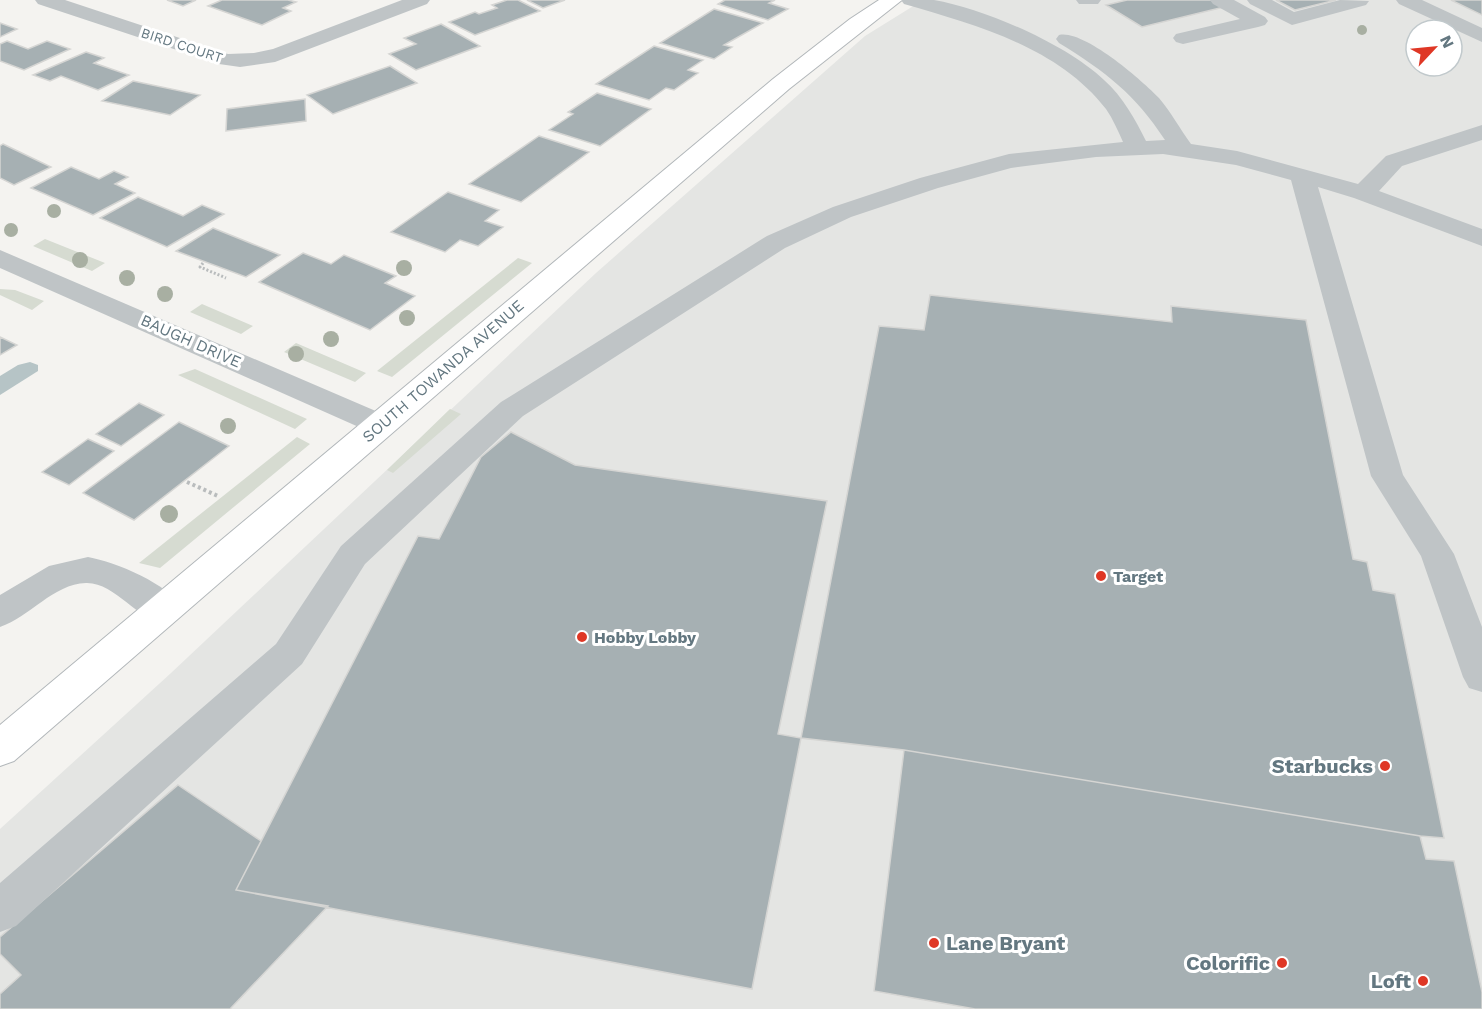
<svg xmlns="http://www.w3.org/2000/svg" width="1482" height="1009" viewBox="0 0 1482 1009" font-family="'Work Sans',sans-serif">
  <rect width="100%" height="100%" fill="#f4f3f0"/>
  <path fill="#e4e5e3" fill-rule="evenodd" d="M923,0H1482V1009H0V829L171,673L596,273L865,36ZM1416,30H1452V66H1416Z"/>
  <path fill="#d6dbd1" d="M45,239L105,263L92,271L33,246Z
    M518,258L532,263L392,377L377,371Z
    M0,289L15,290L44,301L32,310L0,295Z
    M202,304L253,326L241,334L190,312Z
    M296,343L366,373L355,382L284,352Z
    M195,369L307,419L295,429L178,375Z
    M450,409L461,414L393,473L387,470Z
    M297,437L310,444L160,568L139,563Z"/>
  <path fill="#b6c4c6" d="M30,362L38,365V371L0,395V376L18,365Z"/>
  <path fill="#a6b0b3" stroke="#d5d5d3" stroke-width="1.5" d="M167,0H196L183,6Z
    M222,0H288L296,2L283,8L291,11L262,25L208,6Z
    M507,0H518L540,11L475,35L449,22L475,12L479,14L497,8L492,5Z
    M527,0H565L543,8Z
    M725,0H775L769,3L788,9L768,20L718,4Z
    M1127,0H1211L1224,7L1142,27L1106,5Z
    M1276,0H1336L1295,10Z
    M1451,0H1482V15Z
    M714,9L763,23L724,45L732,47L714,59L660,43Z
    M0,23L17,29L0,37Z
    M441,24L480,46L416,70L389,54L416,44L404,38Z
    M7,41L28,49L47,41L70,49L24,70L0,61V44Z
    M654,46L703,60L688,70L698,73L674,90L666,88L649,100L596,84Z
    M86,52L104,58L94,63L129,75L98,90L61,76L50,81L33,75Z
    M390,66L417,83L333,114L307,95Z
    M133,81L200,95L170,115L102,101Z
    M597,93L651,109L600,146L549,130L573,114L568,112Z
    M305,99L306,121L226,131L227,109Z
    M539,136L589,152L521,202L469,184Z
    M3,144L51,167L14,185L0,178V146Z
    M71,167L99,179L114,171L128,177L115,184L135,193L93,215L31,188Z
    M448,192L499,210L485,221L503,227L478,246L460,240L445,252L391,232Z
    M138,197L183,216L202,205L224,214L167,247L100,218Z
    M213,228L280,255L246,277L176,251Z
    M303,253L331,264L344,255L396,276L385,283L415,296L370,330L259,282Z
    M930,295L1172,322L1171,306L1306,320L1353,559L1367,562L1373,590L1395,594L1444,838L1420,836L904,750L801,738L879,326L924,330Z
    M0,337L17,345L0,355Z
    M139,403L164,415L121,446L96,434Z
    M179,422L229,446L134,520L83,493Z
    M511,432L575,465L827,501L778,734L801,738L752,989L236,890L418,536L439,539L481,457Z
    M88,439L114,451L69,485L42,472Z
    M904,750L1420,836L1426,859L1454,861L1482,992V1009H975L874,991Z
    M178,785L261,841L236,890L328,906L230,1009H0V994L21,975L0,954V937Z"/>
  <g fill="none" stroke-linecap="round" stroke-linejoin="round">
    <defs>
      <path id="major" d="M879,0H902L789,89L14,761L0,766V725L773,79L850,19Z"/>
    </defs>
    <use href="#major" stroke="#b2b7ba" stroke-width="2"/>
    <path stroke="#b9bcbd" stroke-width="3" stroke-dasharray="2 2" stroke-linecap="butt" d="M203,263L200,267L226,278"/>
    <path stroke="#b9bcbd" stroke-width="4" stroke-dasharray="3 3" stroke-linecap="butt" d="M187,482L218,496"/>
    <path fill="#bfc4c6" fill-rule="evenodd" d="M35,0H65L228,54L254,53L273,49L402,0H430L427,4L275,62L240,67L219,64L38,4Z
      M901,0C912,0 923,0 934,0C985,9 1066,44 1104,80C1123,97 1135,119 1146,141L1165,140C1135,94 1106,72 1059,43L1056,39L1059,35C1083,29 1142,80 1159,98C1171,112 1180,129 1191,144L1237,151L1358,184L1386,156L1482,125V140L1402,166L1379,191L1482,229V246L1354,198L1318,187L1403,475L1454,554L1482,627V692L1469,688L1463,677L1421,556L1371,476L1291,180L1236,165L1163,154L1096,157L1011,168L938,188L851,217L785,248L523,416L365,564L302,664L16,926L0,932V883L276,644L341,546L501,402L767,236L833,207L920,178L1009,154L1123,142C1118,131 1113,119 1106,109C1058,47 976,25 904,4Z
      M1076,0H1101L1098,4H1079Z
      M1210,0H1234L1265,17L1268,21L1265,25L1258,27L1183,44L1176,42L1173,38L1176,34L1240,19L1213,4Z
      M1247,0H1272L1294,12L1340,0L1369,1L1366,5L1292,25L1250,4Z
      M1396,0H1422L1482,28V42L1399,4Z
      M0,250L392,418L396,425L392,432L381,435L370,432L0,268Z
      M88,557C116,562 169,584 183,609L178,619C174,620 168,623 164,623C138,621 115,582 86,583C53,584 30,617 0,627V595L49,566Z"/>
    <use href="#major" fill="#fff" fill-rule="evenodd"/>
  </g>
  <g fill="#a8afa2">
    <circle cx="1362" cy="30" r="5"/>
    <circle cx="54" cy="211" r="7"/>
    <circle cx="11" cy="230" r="7"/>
    <circle cx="80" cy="260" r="8"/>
    <circle cx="404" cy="268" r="8"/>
    <circle cx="127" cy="278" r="8"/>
    <circle cx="165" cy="294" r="8"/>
    <circle cx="407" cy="318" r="8"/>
    <circle cx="331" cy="339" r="8"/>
    <circle cx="296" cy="354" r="8"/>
    <circle cx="228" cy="426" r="8"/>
    <circle cx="169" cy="514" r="9"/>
  </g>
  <g fill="#df3725" stroke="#fff" stroke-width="2">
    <circle cx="1101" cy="576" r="6"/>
    <circle cx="582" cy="637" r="6"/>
    <circle cx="1385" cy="766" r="6"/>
    <circle cx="934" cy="943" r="6"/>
    <circle cx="1282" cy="963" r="6"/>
    <circle cx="1423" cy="981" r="6"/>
  </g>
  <g text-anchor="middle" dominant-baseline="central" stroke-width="6" stroke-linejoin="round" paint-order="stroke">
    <g font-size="14" fill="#637780" stroke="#fff">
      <text transform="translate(182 45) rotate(18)">BIRD COURT</text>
    </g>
    <g font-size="16" fill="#637780" stroke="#fff">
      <text transform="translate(191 341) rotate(24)">BAUGH DRIVE</text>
      <text transform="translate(443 371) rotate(-41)">SOUTH TOWANDA AVENUE</text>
    </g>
    <g font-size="16" font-weight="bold" fill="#637780" stroke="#fff" text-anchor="start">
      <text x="1113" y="576">Target</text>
      <text x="594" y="637">Hobby Lobby</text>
    </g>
    <g font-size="20" font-weight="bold" fill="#637780" stroke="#fff" text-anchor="end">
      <text x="1373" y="766">Starbucks</text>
      <text x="946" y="943" text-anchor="start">Lane Bryant</text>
      <text x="1270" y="963">Colorific</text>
      <text x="1411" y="981">Loft</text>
    </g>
  </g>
  <g transform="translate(1434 48) rotate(64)"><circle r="28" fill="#ffffff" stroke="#c1c9cc" stroke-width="1.5"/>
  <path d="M0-4.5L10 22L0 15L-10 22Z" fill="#df3725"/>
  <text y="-9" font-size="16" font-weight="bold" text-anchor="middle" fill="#637780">N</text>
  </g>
</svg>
